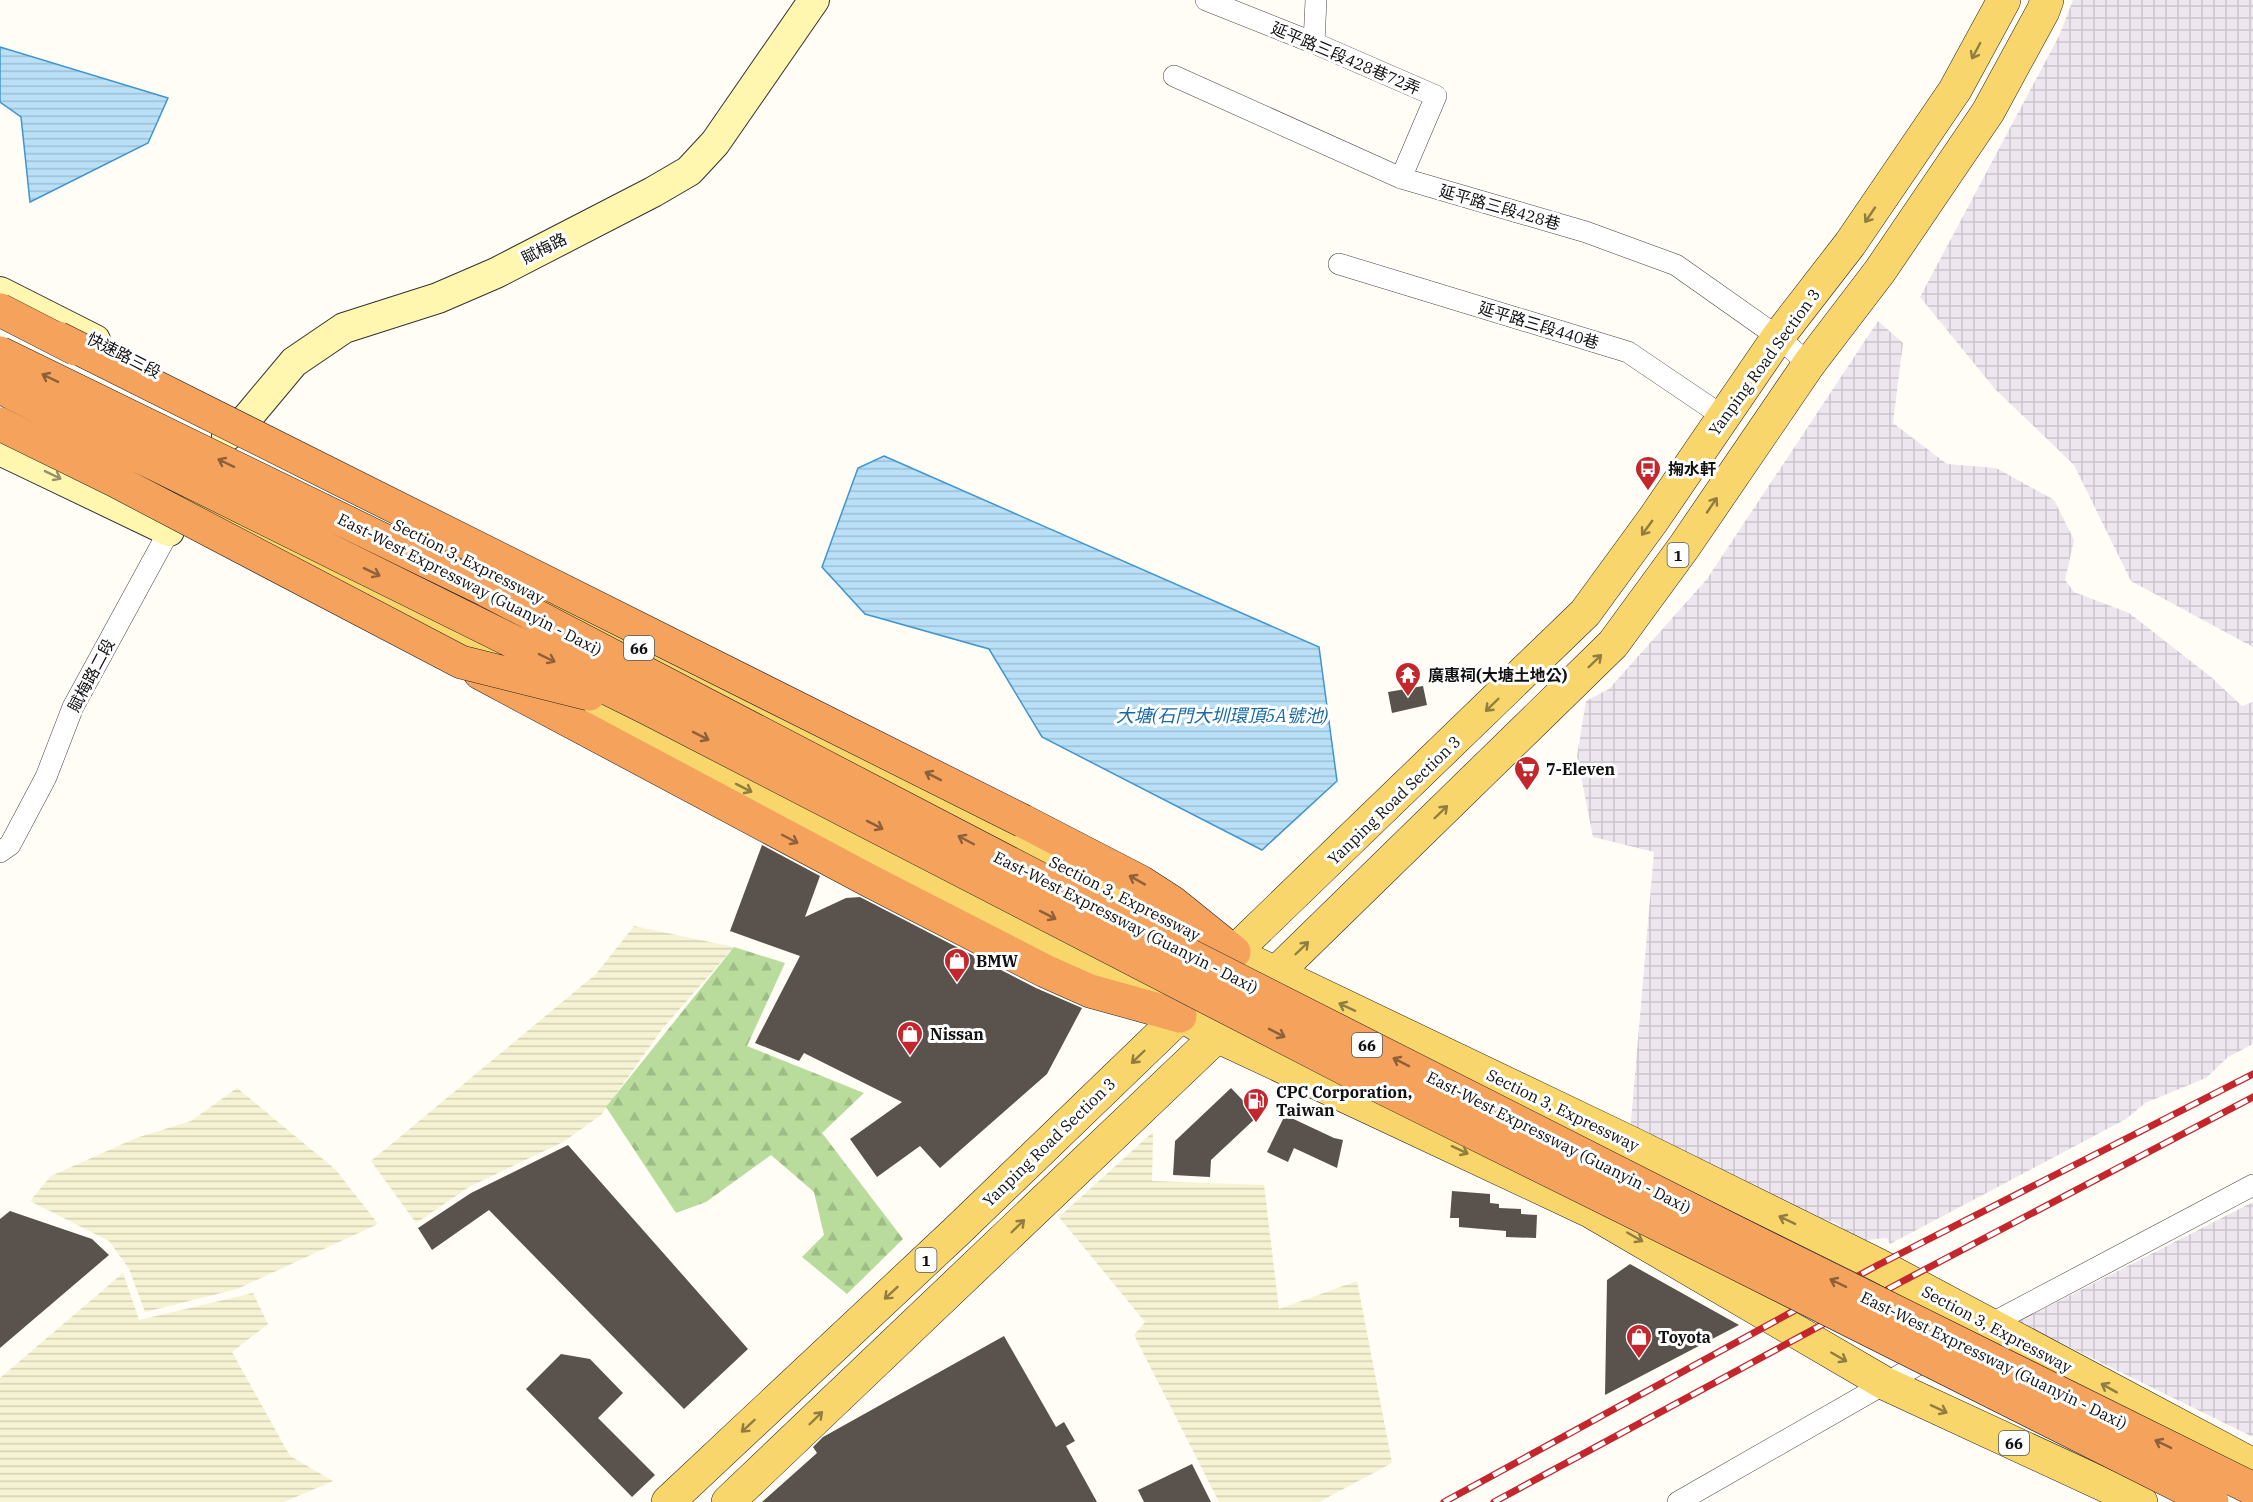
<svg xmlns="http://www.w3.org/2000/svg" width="2253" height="1502" viewBox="0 0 2253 1502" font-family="'IBM Plex Serif','Noto Sans TC',serif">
  <defs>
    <pattern id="industrial-grid" width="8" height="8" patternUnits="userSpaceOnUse" patternTransform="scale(1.5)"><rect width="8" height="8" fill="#eee6ef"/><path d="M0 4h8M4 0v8" fill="none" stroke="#cbc4cc"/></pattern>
    <pattern id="farmland-rules" width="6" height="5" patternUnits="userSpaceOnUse" patternTransform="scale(1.5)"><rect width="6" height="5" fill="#f6f3d4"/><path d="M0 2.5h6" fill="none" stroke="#d2cfb5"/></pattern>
    <pattern id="forest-firs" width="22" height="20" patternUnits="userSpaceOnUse" patternTransform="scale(1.5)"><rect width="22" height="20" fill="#b9dc9c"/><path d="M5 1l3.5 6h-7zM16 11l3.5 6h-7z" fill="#9ebc85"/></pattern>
    <pattern id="water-rules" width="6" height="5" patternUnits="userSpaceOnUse" patternTransform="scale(1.5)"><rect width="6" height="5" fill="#b9e0f7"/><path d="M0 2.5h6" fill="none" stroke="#9ebfd3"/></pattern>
  </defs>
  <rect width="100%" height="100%" fill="#fffdf5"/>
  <path fill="url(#industrial-grid)" d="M2073,0H2253V647L2131,581L2074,465L1995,389L1920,297L2059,36Z
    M1878,321L1903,343L1893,423L1947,464L1996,468L2054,500L2074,540L2065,580L2074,592L2129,613L2211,677L2242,706L2253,702V1044L2228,1057L2206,1078L2145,1103L2126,1119L1890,1244L1887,1238L1858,1241L1836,1223L1800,1212L1630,1133L1654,852L1593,837L1577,756L1586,701L1609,689L1707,579Z
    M2253,1202V1437L2018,1322Z"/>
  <path fill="url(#farmland-rules)" d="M634,926L734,947L663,1028L601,1115L563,1142L469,1187L416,1223L371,1161L596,974Z
    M237,1088L336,1170L378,1224L237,1289L145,1312L129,1269L109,1241L30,1201L51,1176L136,1138L191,1121Z
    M1153,1132L1152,1181L1264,1185L1279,1309L1357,1281L1392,1463L1319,1502H1219L1134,1335L1145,1322L1059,1217Z
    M123,1273L139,1320L253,1293L268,1324L232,1352L290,1456L333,1481L284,1502H0V1378Z"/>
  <path fill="url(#forest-firs)" d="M734,947L785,963L747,1046L864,1093L822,1133L903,1239L847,1294L802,1257L824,1235L814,1192L771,1155L706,1202L676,1213L606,1107Z"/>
  <path fill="url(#water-rules)" stroke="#3f96cf" stroke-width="1.5" d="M0,47L168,98L148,143L30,202L21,117L0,102Z
    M884,456L1319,647L1337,781L1262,850L1042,737L989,649L865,614L822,567L858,468Z"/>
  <path fill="#5a524d" d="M1423,686L1427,705L1392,713L1388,692Z
    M762,845L820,876L805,917L846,898L860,897L1036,988L1082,1008L1047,1074L940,1168L920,1146L877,1177L850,1139L902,1102L804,1053L799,1061L755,1043L800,956L730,931Z
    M1231,1088L1258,1116L1211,1160L1210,1177L1173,1175L1175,1141Z
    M1285,1115L1334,1138L1343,1140L1337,1168L1294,1148L1288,1162L1267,1152Z
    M568,1145L748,1349L684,1409L489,1210L432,1250L418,1228L471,1193Z
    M1452,1191L1490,1194V1203L1499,1204V1208L1521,1209V1214L1537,1215L1536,1238L1506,1237V1231L1459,1227V1218H1450Z
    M10,1211L92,1239L109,1255L0,1348V1219Z
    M1630,1264L1739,1325L1605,1395L1607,1280Z
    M1004,1336L1056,1427L1064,1422L1075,1441L1066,1446L1097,1502H762L817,1453L813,1447L823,1437Z
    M561,1354L590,1359L623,1393L598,1418L655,1475L632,1497L526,1389Z
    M1192,1464L1211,1502H1144L1138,1490Z"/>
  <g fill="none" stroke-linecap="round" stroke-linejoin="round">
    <defs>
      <path id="street" d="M1206,0L1314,43L1436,96L1401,178
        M1314,43L1316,0
        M1174,76L1401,178L1586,232L1676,265L1778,337L1809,364
        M1339,264L1628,352L1724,417
        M0,852L10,845L46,777L73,707L175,520
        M1981,1329L2253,1185
        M1678,1502L1935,1355"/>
      <path id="secondary" d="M0,292L95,340
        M227,436L248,417L294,362L344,328L438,298L496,273L653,192L689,171L715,143L814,0
        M0,450L169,531"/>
      <path id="primary" d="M142,477L1161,1004L1217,1036L1590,1211L1886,1384L2141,1502
        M542,598L1196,935L1631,1143L1878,1265L2253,1465
        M668,1502L957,1231L1180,1016L1234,952L1585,613L1653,520L1778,337L1850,244L1955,90L2004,0
        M728,1502L1217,1036L1276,973L1613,644L1684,547L1809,364L1880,271L1988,112L2043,11L2047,0"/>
      <path id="highway" d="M480,673L870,881L1045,971L1090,991L1180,1016
        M1023,821L1141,882L1172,902L1234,952"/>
    </defs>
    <use href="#street" stroke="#444" stroke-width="22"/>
    <use href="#secondary" stroke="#333" stroke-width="32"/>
    <use href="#primary" stroke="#222" stroke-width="34"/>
    <use href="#highway" stroke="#222" stroke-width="34"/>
    <use href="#street" stroke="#fff" stroke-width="21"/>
    <use href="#secondary" stroke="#fff6b0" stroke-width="30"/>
    <use href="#primary" stroke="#f9d66b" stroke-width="33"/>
    <use href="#highway" stroke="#f5a25d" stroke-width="33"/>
    <defs>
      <path id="rail" d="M1444,1502L1878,1265L2253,1074
        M1494,1502L1905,1280L2253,1097"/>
    </defs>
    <use href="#rail" stroke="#c4262e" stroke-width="7"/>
    <use href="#rail" stroke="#fff" stroke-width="4.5" stroke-dasharray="14" stroke-linecap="butt"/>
    <defs>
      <path id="highway-bridge" d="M0,310L76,349
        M58,338L1023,821
        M0,353L486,590L1088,904L1729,1229L2253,1489
        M0,387L649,709L1363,1078L1700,1245L2212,1502
        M0,424L114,480L461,662L589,694"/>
    </defs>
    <use href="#highway-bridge" stroke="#222" stroke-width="34" stroke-linecap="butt"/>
    <use href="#highway-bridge" stroke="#f5a25d" stroke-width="33"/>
  </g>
  <defs><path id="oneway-shaft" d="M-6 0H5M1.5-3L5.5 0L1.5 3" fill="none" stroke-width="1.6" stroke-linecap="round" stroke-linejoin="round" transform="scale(1.5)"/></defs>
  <g stroke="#917d42">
    <use href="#oneway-shaft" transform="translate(1976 51) rotate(118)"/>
    <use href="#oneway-shaft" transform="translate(1870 215) rotate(124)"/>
    <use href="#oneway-shaft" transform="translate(1712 505) rotate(-56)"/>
    <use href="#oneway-shaft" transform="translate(1647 528) rotate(126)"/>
    <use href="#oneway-shaft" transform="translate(1595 661) rotate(-44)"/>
    <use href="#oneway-shaft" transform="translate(1492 705) rotate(136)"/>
    <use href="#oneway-shaft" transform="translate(744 788) rotate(27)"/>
    <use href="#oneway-shaft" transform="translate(1441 812) rotate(-44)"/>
    <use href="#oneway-shaft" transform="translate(1302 948) rotate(-44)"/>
    <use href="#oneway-shaft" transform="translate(1347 1007) rotate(-155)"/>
    <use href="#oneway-shaft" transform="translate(1138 1057) rotate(136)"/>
    <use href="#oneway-shaft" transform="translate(1460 1150) rotate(25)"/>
    <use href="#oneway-shaft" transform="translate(1787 1220) rotate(-154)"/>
    <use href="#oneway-shaft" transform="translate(1018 1226) rotate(-44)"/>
    <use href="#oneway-shaft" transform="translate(1635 1237) rotate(30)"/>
    <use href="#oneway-shaft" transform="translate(891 1293) rotate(137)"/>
    <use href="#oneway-shaft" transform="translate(1839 1357) rotate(30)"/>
    <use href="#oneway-shaft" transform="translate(2109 1388) rotate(-151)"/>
    <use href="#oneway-shaft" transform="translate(1939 1409) rotate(25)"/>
    <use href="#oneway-shaft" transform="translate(816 1418) rotate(-44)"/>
    <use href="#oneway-shaft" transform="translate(748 1426) rotate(137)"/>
  </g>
  <g stroke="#8e613b">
    <use href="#oneway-shaft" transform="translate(50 378) rotate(-154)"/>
    <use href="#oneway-shaft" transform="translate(226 463) rotate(-154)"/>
    <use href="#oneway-shaft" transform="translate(372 572) rotate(26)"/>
    <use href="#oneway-shaft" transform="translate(547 658) rotate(26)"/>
    <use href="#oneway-shaft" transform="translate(701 736) rotate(27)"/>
    <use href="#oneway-shaft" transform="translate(933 776) rotate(-153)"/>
    <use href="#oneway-shaft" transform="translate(875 825) rotate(27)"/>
    <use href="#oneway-shaft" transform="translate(790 839) rotate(28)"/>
    <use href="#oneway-shaft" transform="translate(966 840) rotate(-152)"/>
    <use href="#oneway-shaft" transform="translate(1137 880) rotate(-151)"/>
    <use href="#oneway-shaft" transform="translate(1048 915) rotate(27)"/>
    <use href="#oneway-shaft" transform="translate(1277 1033) rotate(27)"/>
    <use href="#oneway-shaft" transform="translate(1401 1062) rotate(-153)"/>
    <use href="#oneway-shaft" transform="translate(1838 1283) rotate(-154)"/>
    <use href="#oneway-shaft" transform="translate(2163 1444) rotate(-154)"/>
  </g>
  <use stroke="#948f68" href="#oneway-shaft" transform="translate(53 475) rotate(26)"/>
  <defs>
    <symbol id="bus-pin" viewBox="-11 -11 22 30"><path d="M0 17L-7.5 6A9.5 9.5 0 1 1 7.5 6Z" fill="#c4262e" stroke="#fff"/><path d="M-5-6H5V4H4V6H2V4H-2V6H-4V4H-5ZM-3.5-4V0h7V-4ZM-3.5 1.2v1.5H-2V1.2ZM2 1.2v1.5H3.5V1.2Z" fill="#fff"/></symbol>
    <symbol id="temple-pin" viewBox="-11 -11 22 30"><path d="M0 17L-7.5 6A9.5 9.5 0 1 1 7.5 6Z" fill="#c4262e" stroke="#fff"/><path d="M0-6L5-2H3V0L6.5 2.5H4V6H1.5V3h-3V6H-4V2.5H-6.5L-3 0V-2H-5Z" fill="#fff"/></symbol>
    <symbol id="supermarket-pin" viewBox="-11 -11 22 30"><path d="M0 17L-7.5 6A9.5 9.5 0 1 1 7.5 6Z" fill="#c4262e" stroke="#fff"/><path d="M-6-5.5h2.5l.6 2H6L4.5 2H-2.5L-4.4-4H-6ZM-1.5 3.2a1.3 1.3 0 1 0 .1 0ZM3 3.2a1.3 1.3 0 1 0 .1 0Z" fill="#fff"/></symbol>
    <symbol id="shop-pin" viewBox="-11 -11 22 30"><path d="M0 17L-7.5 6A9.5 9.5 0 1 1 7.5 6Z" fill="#c4262e" stroke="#fff"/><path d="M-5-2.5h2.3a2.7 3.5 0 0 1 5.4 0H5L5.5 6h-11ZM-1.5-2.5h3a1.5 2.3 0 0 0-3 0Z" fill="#fff"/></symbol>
    <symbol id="fuel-pin" viewBox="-11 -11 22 30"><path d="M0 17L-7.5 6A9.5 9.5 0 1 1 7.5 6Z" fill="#c4262e" stroke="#fff"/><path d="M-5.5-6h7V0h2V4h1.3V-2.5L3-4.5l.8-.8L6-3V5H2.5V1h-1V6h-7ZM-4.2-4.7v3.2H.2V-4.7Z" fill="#fff"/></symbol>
  </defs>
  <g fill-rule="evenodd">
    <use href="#bus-pin" x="1633" y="454" width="30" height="40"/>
    <use href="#temple-pin" x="1393" y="660" width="30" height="40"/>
    <use href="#supermarket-pin" x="1512" y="754" width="30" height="40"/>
    <use href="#shop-pin" x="942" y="946" width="30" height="40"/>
    <use href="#shop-pin" x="895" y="1019" width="30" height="40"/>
    <use href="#fuel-pin" x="1241" y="1086" width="30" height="40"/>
    <use href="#shop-pin" x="1624" y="1322" width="30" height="40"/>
  </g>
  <g text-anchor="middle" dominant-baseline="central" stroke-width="6" stroke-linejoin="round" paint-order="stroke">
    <g fill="#fff" stroke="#585858" stroke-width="1.5">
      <rect x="1667.5" y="543" width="21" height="24" rx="4.5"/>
      <rect x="624" y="636" width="30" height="24" rx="4.5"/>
      <rect x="1352" y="1033" width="30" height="24" rx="4.5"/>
      <rect x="915.5" y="1248" width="21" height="24" rx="4.5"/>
      <rect x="1999" y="1431" width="30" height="24" rx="4.5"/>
    </g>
    <g font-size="15" font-weight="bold" fill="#111">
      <text x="1678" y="555">1</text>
      <text x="639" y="648">66</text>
      <text x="1367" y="1045">66</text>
      <text x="926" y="1260">1</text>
      <text x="2014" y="1443">66</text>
    </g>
    <g font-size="16" fill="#111" stroke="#fff">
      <text transform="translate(1346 58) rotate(23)">延平路三段428巷72弄</text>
      <text transform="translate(1500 207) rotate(16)">延平路三段428巷</text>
      <text transform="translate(544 248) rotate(-27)">賦梅路</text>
      <text transform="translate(1539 325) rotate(17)">延平路三段440巷</text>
      <text transform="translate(124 355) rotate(27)">快速路三段</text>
      <text transform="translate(1764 362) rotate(-54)">Yanping Road Section 3</text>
      <text transform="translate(469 561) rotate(27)">Section 3, Expressway</text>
      <text transform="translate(470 584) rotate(27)">East-West Expressway (Guanyin - Daxi)</text>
      <text transform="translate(91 675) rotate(-62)">賦梅路二段</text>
      <text transform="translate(1394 800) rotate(-44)">Yanping Road Section 3</text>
      <text transform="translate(1125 898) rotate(27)">Section 3, Expressway</text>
      <text transform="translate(1126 922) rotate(27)">East-West Expressway (Guanyin - Daxi)</text>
      <text transform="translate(1563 1110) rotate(26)">Section 3, Expressway</text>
      <text transform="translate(1049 1142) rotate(-44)">Yanping Road Section 3</text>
      <text transform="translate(1559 1142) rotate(27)">East-West Expressway (Guanyin - Daxi)</text>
      <text transform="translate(1997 1329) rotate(28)">Section 3, Expressway</text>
      <text transform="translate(1994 1360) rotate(26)">East-West Expressway (Guanyin - Daxi)</text>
    </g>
    <g font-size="16" font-weight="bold" fill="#111" stroke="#fff" text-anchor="start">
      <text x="1668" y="469">掬水軒</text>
      <text x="1428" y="675">廣惠祠(大塘土地公)</text>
      <text x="1546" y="769">7-Eleven</text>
      <text x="976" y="961">BMW</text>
      <text x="930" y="1034">Nissan</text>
      <text x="1276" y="1092">CPC Corporation,<tspan x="1276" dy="18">Taiwan</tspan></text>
      <text x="1658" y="1337">Toyota</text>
    </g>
    <g font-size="18" font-style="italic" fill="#1768a6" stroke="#fff">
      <text x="1222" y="715">大塘(石門大圳環頂5A號池)</text>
    </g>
  </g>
</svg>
